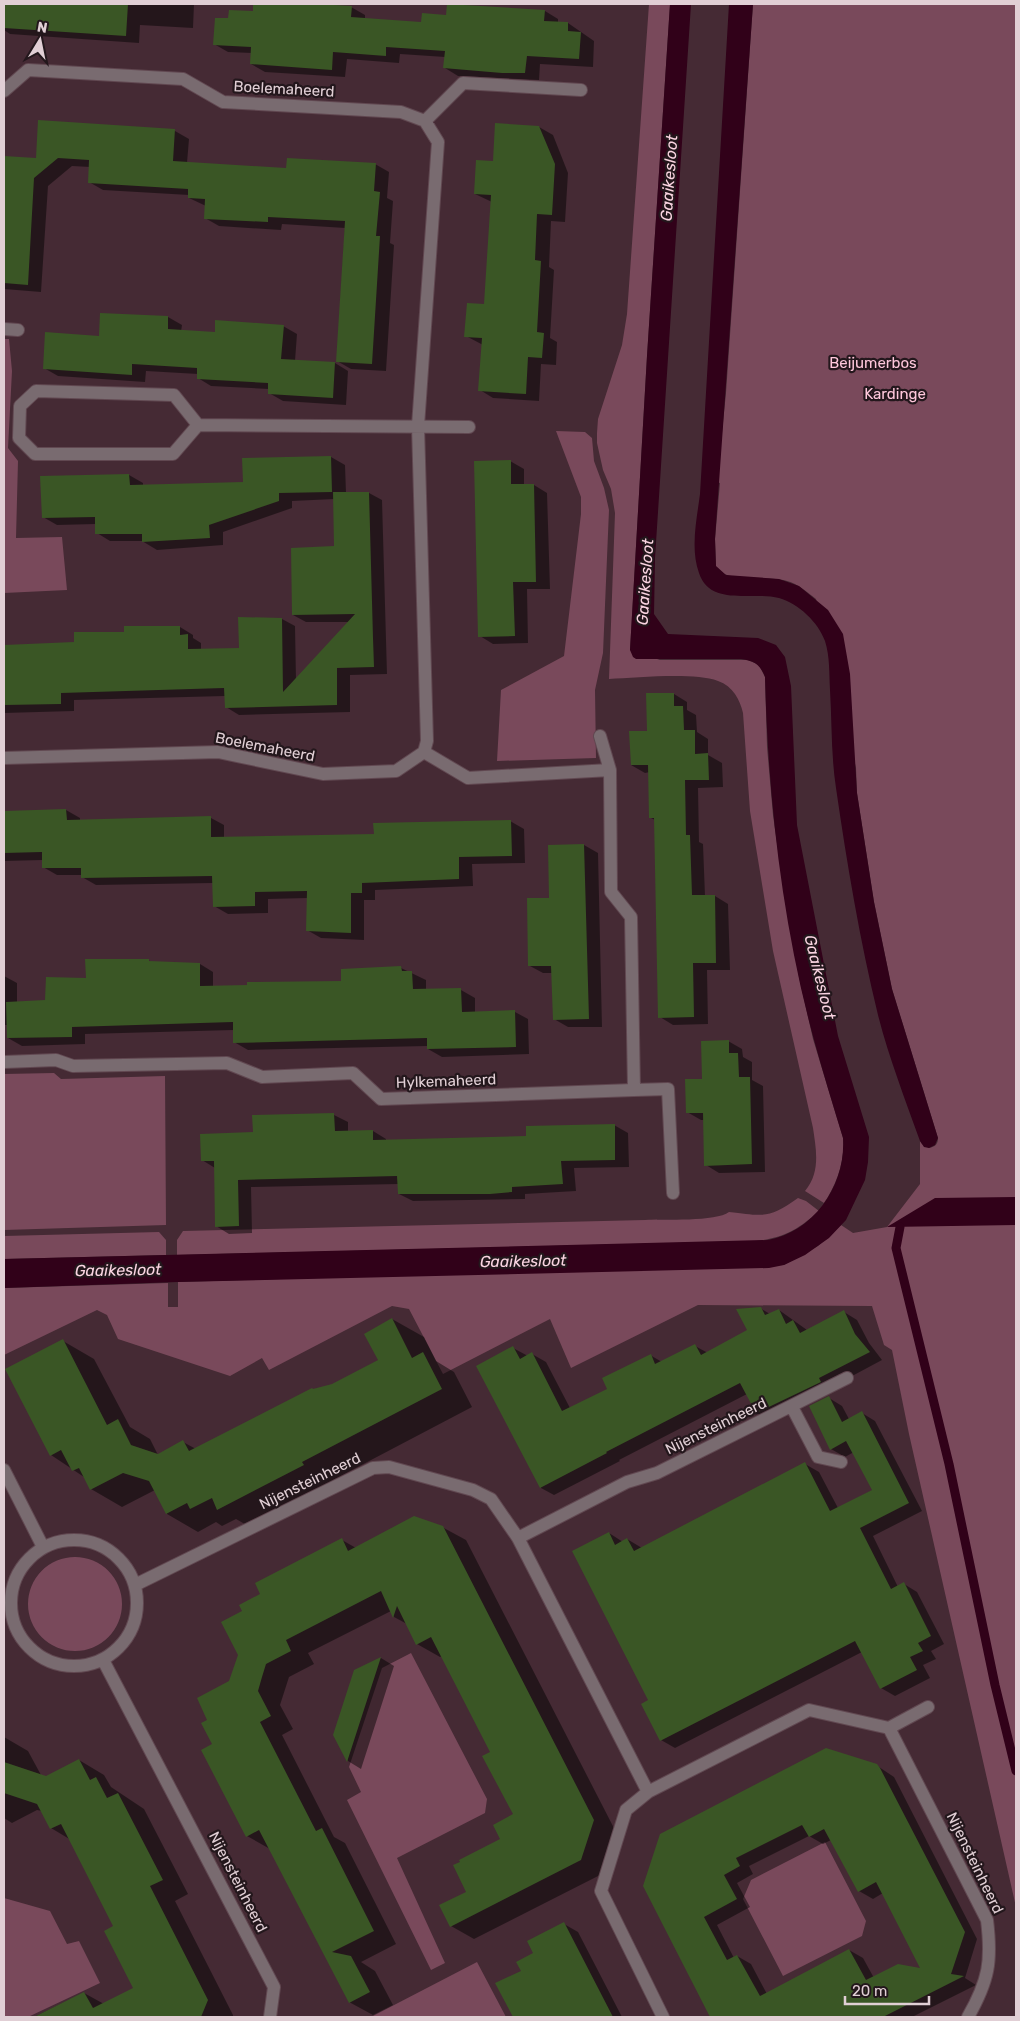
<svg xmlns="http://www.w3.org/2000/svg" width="1020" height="2021" viewBox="0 0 1020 2021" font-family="Rubik,sans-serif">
  <rect width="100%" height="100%" fill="#452a34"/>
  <path fill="#79495b" d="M649,4H670L647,356L630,650L660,660H748L759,665L765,677L767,747L773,815L785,900L799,977L813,1039L843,1138C845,1161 837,1184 824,1203L805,1191C821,1172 816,1149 813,1128L773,951L750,811L743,713C740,700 733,686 718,681C693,672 637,678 609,679L615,513L611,489L603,470L597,443V433L598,419L622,345L627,314Z
    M753,4H1016V1907L909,1434L892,1350L884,1345L872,1306L698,1305L571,1368L550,1319L443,1374L409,1309L392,1306L269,1370L262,1358L230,1376L118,1339L107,1315L97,1310L4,1355V1288L168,1283V1307H178V1282L784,1265L818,1246L841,1225L853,1233L887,1227L920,1184V1141L922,1144L929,1148C935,1147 938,1144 938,1138L892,989L874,902L857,793L856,768L816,599C807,592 798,584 787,581C768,575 727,584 716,567L715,539L720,483L717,482L726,393Z
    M4,339H9L12,371L8,448L18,461L16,538L62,537L67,590L4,593Z
    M556,431L585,432L592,438L594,461L604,488L609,510L603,653L595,690L596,758L497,761L501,690L564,656L581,514V497Z
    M54,1073L61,1079L165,1076L166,1225L4,1230V1074Z
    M798,1198L806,1201L819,1211C799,1229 784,1238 756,1241L177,1255V1240L183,1231L645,1220C664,1219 716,1222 729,1212C764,1216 769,1219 798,1198Z
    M159,1232L166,1240V1255L4,1259V1236Z
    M28 1604a47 47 0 1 1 94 0a47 47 0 1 1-94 0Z
    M411,1653L487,1799L485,1813L397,1858L445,1963L431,1970L347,1800L361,1792L349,1767L382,1668Z
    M825,1842L866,1921L862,1936L783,1976L743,1899L751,1880Z
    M4,1898L50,1911L67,1944L79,1941L100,1983L28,2017H4Z
    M477,1962L506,2017H371Z"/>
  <path fill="#310119" d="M670,4H691L655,558L654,614L668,634L758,638L776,645L785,657L791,686L797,825L838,1036L869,1137L868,1162L865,1180L846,1220L829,1238L805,1255L784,1265L769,1268L178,1282L4,1288V1259L768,1240C815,1231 846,1184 843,1138C833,1105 823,1073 814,1040C782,923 768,798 765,677C760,664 754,661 741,659H636L633,657L630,650L647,356Z
    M729,4H753L715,539L716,566L726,575L779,579L799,586L828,610L843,634L850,674L857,793L874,902L892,989L938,1138L935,1145L929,1148L924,1147L920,1141C905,1099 889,1058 878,1015C860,941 847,864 836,788C831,756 832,722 830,690C829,673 830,657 825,641C818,622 799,604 779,598C753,591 710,607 699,573C690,548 697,518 700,494Z
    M1016,1197V1225L887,1227L935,1198Z"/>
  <path fill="#0007" fill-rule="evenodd" d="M4,4H194L193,28L140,25L139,43L10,34L4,30Z
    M254,4L351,7L365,15V19L422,23L447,16L545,11L558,19V23H568L594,41L593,67L540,64L539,80L458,76L445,68V57L400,54L399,63L347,59L345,77L265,72L251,64L252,53L228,52L214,44L229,20L254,12Z
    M539,127L553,135L568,173L565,222L551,221L549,267L554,270L550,338L557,342L556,365L541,364L539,401L493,398L480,390L483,345L466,336L485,306L492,202L475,194L494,162Z
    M175,131L189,139L187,163L287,169L375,164L389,172L387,198L393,201L390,243L394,245L386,371L351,369L337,361L345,228L282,224L281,230L219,226L205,218L206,206L189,198V195L103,190L89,182L90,167L72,166L48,186L41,292L4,289V157L37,159Z
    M101,315L168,317L182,325L181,332L216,334L283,326L297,334L295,361L335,363L348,371L346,405L283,401L269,393V389L211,386L198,378V374L146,371L145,382L58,376L44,368L100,338Z
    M331,457L345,465L346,493H369L382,500L387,674L350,675V712L239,715L226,707L225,696L74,700V711L4,713V646L75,644L125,633L180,627L193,635V638L201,643V650H240L282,619L295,626L296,680L350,622H306L293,615L336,547L335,499L292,501V508L223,532V545L157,550L142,541H110L97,533L96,524L57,525L43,517L129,475L143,483V486L244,483L243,459Z
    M510,461L524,469V485H534L547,493L550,589H527L528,643L493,644L480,636Z
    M674,694L687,702V710L696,715L697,732L708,739V755L722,763L723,787L698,788L699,842L703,844L705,896H715L728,904L730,970H707L708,1024L673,1025L660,1017L655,820L651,818L650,772L645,773L631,765L649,732Z
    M66,810L80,818V821L211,818L224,825V838L375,835L510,821L524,829L525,863L472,864L473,886L375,890V900H364V940L321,938L307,930L308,898L268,899V913L228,914L214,906L213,883L96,885L82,877V875H57L43,867V860L4,861V812Z
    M584,845L598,853L602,1027H568L554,1019L552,973H543L530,966L550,899L549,846Z
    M4,951V976L17,983V1002L47,1001L87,980L148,960L153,963L200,964L213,972V987L343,983L401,968L426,980V990H461L475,998V1013L515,1012L528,1019L529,1054L442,1057L428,1049V1046L248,1050L234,1042V1030L85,1034V1044L22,1046L8,1038V1025H4Z
    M728,1041L742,1049L743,1057L752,1062V1080L763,1086L765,1172L719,1173L706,1165L704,1120H701L687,1112L703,1080Z
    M334,1115L348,1122V1132L373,1131L386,1139V1141L527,1138L614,1125L628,1133L629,1167L574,1168L576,1191L525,1194V1199L413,1201L399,1194V1184L251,1187L252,1233L229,1234L216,1226L215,1168L202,1160L254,1134Z
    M760,1308L770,1314L779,1310L807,1330L844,1312L857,1320L869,1343L882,1360L770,1420L756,1413L747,1394L619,1460L620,1461L554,1495L541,1488L513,1348L528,1356L532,1354L546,1362L570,1408L609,1390L650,1355L662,1362L695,1346L708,1353L749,1331Z
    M392,1319L424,1337L436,1361L454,1372L472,1407L333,1480L335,1483L250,1527L236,1519L222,1526L216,1522L198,1532L167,1514L155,1490L122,1507L91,1489L84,1477L51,1455L63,1341L94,1359L130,1427L150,1439L158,1455L183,1442L196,1449L332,1385L379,1360Z
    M829,1398L842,1406L849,1419L862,1413L875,1421L922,1511L873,1536L898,1587L904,1584L917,1592L944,1644L931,1651L936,1659L923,1665L930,1678L895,1696L881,1688L862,1652L675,1748L661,1740L609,1533L623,1542L627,1539L642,1548L805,1464L819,1472L838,1508L873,1490L854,1452L845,1457L831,1449Z
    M442,1527L466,1540L617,1834L604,1873L474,1939L451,1926L468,1892L502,1839L515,1815L492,1753L442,1656L440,1657L417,1644L407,1624L394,1617L391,1611L308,1653L314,1664L289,1677L280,1705L293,1729L282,1735L334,1837L345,1843L396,1944L361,1962L375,1971L393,2005L373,2015L349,2002L270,1849L247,1836L214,1744L209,1720L230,1682L239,1654L244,1612L262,1595L342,1540L356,1548Z
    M381,1658L394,1666L361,1769L348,1761L335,1735L355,1671Z
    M4,1737L28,1751L41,1775L46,1777L79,1760L104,1775L111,1787L144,1809L188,1894L175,1901L233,2015V2017H34L84,1993L104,2004L135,1989L115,1926L71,1840L51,1828L42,1811L37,1810L12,1823L4,1818Z
    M876,1765L894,1777L977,1939L965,1978L976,1985L912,2017H711L644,1886ZM809,1836L823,1844L831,1840L859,1891L873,1899L883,1893L922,1970L874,1978L863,1958L849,1950L767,1994L751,1964L737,1956L734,1958L717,1925L750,1907L737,1883L753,1874L749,1866Z
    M564,1924L578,1932L622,2017H514L497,1983L523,1972L535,1953Z"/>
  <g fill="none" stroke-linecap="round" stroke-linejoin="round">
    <path stroke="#310119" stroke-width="9" d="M900,1227L896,1248L949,1464L995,1685L1016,1771"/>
  </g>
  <path fill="#3a5625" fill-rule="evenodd" d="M4,4H128L126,36L4,28Z
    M253,4H317L352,6L351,17L421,22L422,13L446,15L447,4L545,10L544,21L568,22V31L581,32L579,59L527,56L525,73H502L443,68L445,51L386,47V56L333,52L332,70L250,64L251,47L213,45L215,18H228L229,10L253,11Z
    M38,120L175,129L173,161L286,168L287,158L376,163L374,191L380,192L376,236H380L372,364L336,362L345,221L268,217V222L204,219L205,199L188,198V189L88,183L89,160L58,158L34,178L28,285L4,283V156L36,158Z
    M495,123L539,126L555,164L552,215L537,214L535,260L541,261L537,332L544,333L542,358L528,357L526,394L478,391L482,338L464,337L467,303L484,304L491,195L474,194L476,160L493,161Z
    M100,313L168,316V329L215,332V320L284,325L281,359L335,362L333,398L268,394V383L197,379V368L132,364V375L43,369L45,332L99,336Z
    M331,456L332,492L279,493V501L209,525L210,538L142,542V534H95V517L42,518L40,476L129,474L130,485L243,482L242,458Z
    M511,460V484H534L536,582H513L515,636L478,637L474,461Z
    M333,492H369L373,638L374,667L337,668V705L225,708L224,688L61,693V704L4,705V645L74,642V632H124V626H180V635L188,634V649L239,648L238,617L282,618L283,692L355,614L292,615L291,548L334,546Z
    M646,693H674V706H683L684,730H695V754L708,753L709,780H685L686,835H690L692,895H715L716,963H693L694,1017L658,1018L654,818H649L648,765H631L629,731H647Z
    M66,809L67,820L211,816V837L374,834L373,823L511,820L512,856L459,857V879L362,883V893H351V933L306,931L307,891L255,892V906L213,907L212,876L81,878V868H42V852L4,853V811Z
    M584,844L589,1019L553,1020L551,966H528L527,898H549L548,845Z
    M85,959H149V961L200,963V986L247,985V982L341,981V969L401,966L402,971H412L413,989L461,988L462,1012L515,1010L516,1047L427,1049V1038L233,1043V1022L72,1027V1037L7,1038L6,1002L45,1000L46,977L86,978Z
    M729,1040V1053H738L739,1077H750L752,1164L704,1166L703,1113H686L685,1079H702L701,1041Z
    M334,1113L335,1131L373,1130V1140L526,1136V1126L615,1124V1160L561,1161L563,1184L512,1187V1192L490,1194H398L397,1176L238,1180L239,1226L215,1227L214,1161H201L200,1134L253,1132L252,1115Z
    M761,1307L765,1315L779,1309L786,1324L793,1320L800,1333L844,1310L855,1334L870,1352L819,1378L821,1382L756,1413L740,1383L606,1452L607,1453L540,1488L476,1366L513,1346L520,1359L532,1352L562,1411L607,1389L602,1378L651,1354L655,1364L695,1344L701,1355L747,1330L736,1309Z
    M392,1318L412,1358L423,1352L442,1389L302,1462L304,1465L217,1510L212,1498L190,1509L187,1503L166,1514L149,1481L123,1473L90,1490L79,1468L72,1471L61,1450L50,1456L5,1369L63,1339L107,1425L118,1419L131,1445L158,1454L183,1440L189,1451L312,1388L313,1389L332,1384L378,1360L364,1334Z
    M829,1396L842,1422L862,1411L909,1503L860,1528L891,1589L904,1582L931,1636L918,1643L923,1651L910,1657L917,1670L880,1689L855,1641L660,1741L641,1704L648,1700L572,1551L609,1532L615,1545L627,1538L634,1551L805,1462L830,1511L872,1490L846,1441L830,1450L809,1406Z
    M414,1516L443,1526L594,1820L581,1860L450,1927L439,1905L466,1892L453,1865L460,1862L459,1860L500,1839L493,1825L513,1814L482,1756L490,1752L431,1637L416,1645L397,1606L393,1618L381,1591L286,1640L291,1651L266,1664L262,1677L258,1691L271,1716L260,1722L316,1831L322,1828L374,1931L332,1952L351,1956L370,1992L349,2003L259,1830L246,1837L201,1750L212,1744L201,1723L207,1720L197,1698L229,1681L238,1655L221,1622L242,1611L239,1605L260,1594L255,1583L342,1538L348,1551Z
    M381,1657L347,1762L333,1735L354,1670Z
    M826,1748L877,1764L880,1768L965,1932L951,1974L964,1976L883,2017H710L643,1886L660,1834ZM802,1825L809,1837L824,1829L858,1892L876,1882L920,1968L898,1964L866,1980L849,1949L760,1996L737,1955L727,1960L704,1917L737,1899L724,1875L740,1866L736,1858Z
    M79,1759L90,1780L96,1777L107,1798L118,1793L163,1880L150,1886L208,2000L201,2017H34L84,1992L93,2008L133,1988L104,1931L113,1926L61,1824L50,1829L37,1804L4,1793V1762L46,1776Z
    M564,1922L613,2017H513L495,1983L521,1971L516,1962L533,1953L527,1941Z"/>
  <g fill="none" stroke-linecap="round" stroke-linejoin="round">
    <defs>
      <path id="minor" d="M4,91L28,70L183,79L223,102L401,112L425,121L438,142L418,426L427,741L424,752L396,771L323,774L218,752L4,758
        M425,121L463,83L581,90
        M4,329L18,330
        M198,425L174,395L36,391L20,406L19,438L35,454H173L198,425L469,427
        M600,736L610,770L611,892L631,917L634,1090L668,1089L673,1193
        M424,752L468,778L610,770
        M4,1062L56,1060L73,1066L227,1063L262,1077L353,1073L381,1099L634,1090
        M792,1407L818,1457L841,1462
        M4,1470L43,1547
        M518,1538L627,1482L657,1473L847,1378
        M11 1603a63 63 0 1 1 126 0a63 63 0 1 1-126 0Z
        M135,1585L373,1468L389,1467L473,1490L491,1499L518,1538L648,1792
        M103,1660L274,1987L270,2017
        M889,1728L928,1707
        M663,2017L601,1891L626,1810L648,1792L809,1710L889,1728L987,1920C992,1961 989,1980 968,2017"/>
    </defs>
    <use href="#minor" stroke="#614851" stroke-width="14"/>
    <use href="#minor" stroke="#796b70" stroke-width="12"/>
  </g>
  <g text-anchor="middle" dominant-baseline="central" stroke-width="4.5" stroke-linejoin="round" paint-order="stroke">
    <g font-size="15" fill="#e1cfd5" stroke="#23171c">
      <text transform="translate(284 89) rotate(3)">Boelemaheerd</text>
      <text transform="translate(265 747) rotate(11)">Boelemaheerd</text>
      <text transform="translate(446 1081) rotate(-2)">Hylkemaheerd</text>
      <text transform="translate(716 1426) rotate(-26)">Nijensteinheerd</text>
      <text transform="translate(310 1481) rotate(-26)">Nijensteinheerd</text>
      <text transform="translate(975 1863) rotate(64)">Nijensteinheerd</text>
      <text transform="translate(238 1882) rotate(63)">Nijensteinheerd</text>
    </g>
    <g font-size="15" fill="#fec7db" stroke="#23171c">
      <text x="873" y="363">Beijumerbos</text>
      <text x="895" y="394">Kardinge</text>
    </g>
    <g font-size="16" font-style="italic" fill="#fad4e1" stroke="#23171c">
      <text transform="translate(669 178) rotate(-86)">Gaaikesloot</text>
      <text transform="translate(645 582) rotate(-86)">Gaaikesloot</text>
      <text transform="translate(820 977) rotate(76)">Gaaikesloot</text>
      <text transform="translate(523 1261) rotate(-1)">Gaaikesloot</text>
      <text transform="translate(118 1270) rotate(-1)">Gaaikesloot</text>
    </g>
  </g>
  <rect width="1020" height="2021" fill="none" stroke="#e1cfd5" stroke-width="10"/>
  <g transform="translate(40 40) rotate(10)" stroke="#23171c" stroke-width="4" paint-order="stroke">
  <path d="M0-4L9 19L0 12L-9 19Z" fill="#e1cfd5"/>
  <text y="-8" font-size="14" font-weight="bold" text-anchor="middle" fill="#e1cfd5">N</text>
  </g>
  <path d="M845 1996v8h84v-8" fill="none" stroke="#e1cfd5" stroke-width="2.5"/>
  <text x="852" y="1996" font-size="15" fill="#e1cfd5" stroke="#23171c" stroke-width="4" paint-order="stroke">20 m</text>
</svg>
